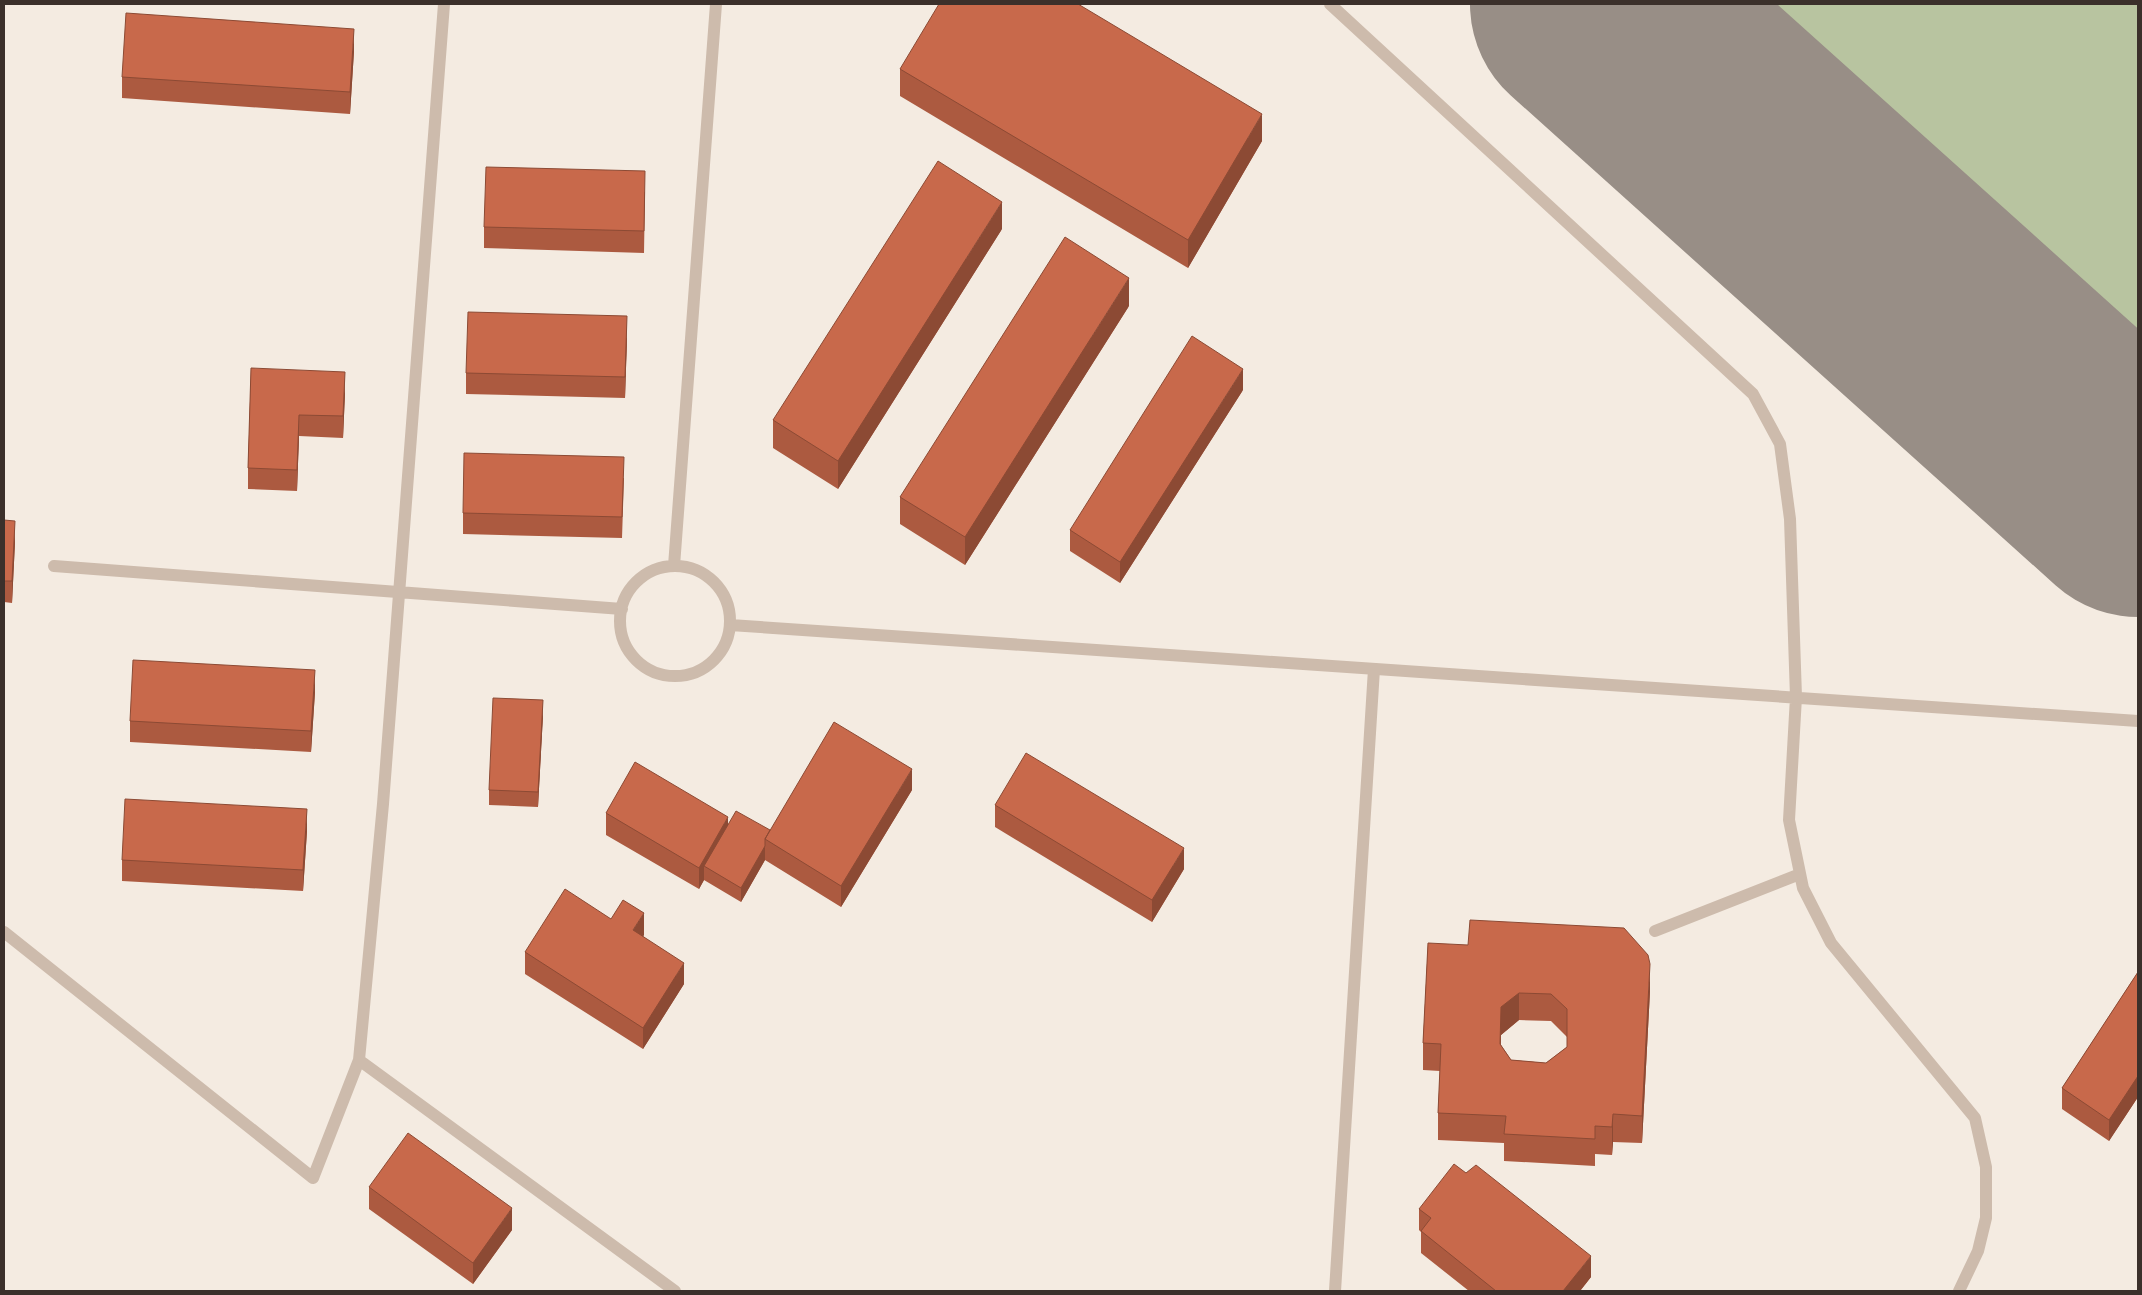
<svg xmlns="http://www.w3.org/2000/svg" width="2142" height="1295" viewBox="0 0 2142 1295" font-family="Helvetica,sans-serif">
  <rect width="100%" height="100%" fill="#f4ebe1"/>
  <path fill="#b8c4a0" d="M1753,4H2138V356Z"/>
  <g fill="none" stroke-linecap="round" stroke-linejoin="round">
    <path stroke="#988e86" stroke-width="246" d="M1593,4L2138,494"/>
    <path stroke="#cdbbac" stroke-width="12" d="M444,4L383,804L359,1060L675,1291
      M1330,4L1753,394L1780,444L1790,519L1796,697L1789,820L1803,888L1831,943L1975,1118L1986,1167V1218L1978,1251L1959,1291
      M54,566L622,609
      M674,566L716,4
      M620 621a55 55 0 1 1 110 0a55 55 0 1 1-110 0Z
      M730,625L2138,721
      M1655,931L1800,874
      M4,932L313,1178L359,1060
      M1335,1291L1374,669"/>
  </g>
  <path fill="#ac5a40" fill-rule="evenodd" d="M354,51L350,114L122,98V77Z
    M900,69L1262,141L1188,268L900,96Z
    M645,192L644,253L484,248V227Z
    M1002,229L838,489L773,448V420Z
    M1129,306L965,565L900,524V497Z
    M627,338L625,398L466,394V373Z
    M251,368L345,393L343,438L299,436L297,491L248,489V468Z
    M1243,390L1120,583L1070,551V530Z
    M624,478L622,538L463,534V513Z
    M4,520L15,542L12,603L4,602Z
    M315,692L311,752L130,742V721Z
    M543,715L538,807L489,805V790Z
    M912,790L841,907L765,860L741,902L704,880L699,889L606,835V813L728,824L770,830Z
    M995,805L1184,869L1152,922L995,827Z
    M307,831L303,891L122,881V860Z
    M644,935L643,936L684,984L643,1049L525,974V952Z
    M1428,943L1650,991L1642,1143L1613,1142L1612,1155L1595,1154V1166L1504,1161V1143L1438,1140V1113L1440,1071L1423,1070V1043ZM1519,1020L1551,1021L1567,1037V1047L1546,1063L1511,1060L1501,1045V1035Z
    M2138,972V1097L2109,1141L2062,1109V1088Z
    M369,1187L512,1230L473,1284L369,1209Z
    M1419,1209L1591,1277L1580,1291H1469L1421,1253V1232L1419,1230Z"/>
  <path fill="#8c4a34" d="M354,29V51L350,114V92Z
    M1262,114V141L1188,268V240Z
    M1002,202V229L838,489V461Z
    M1129,278V306L965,565V537Z
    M627,316V338L625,398V377Z
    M1243,369V390L1120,583V562Z
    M345,372V393L343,438V416Z
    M299,415V436L297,491V470Z
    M15,521V542L12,603V581Z
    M315,670V692L311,752V731Z
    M543,700V715L538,807V792Z
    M912,769V790L841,907V886Z
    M307,809V831L303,891V870Z
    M728,817V838L704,866V880L699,889V868Z
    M765,846V860L741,902V888Z
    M1184,848V869L1152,922V900Z
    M644,913V935L633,951V930Z
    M684,963V984L643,1049V1028Z
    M1650,964V991L1642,1143V1116Z
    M1519,993V1020L1501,1035L1500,1072L1501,1007Z
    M2138,1076V1097L2109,1141V1120Z
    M1613,1114V1142L1612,1155V1127Z
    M512,1208V1230L473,1284V1263Z
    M1591,1256V1277L1580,1291H1563Z"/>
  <path fill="#c8694b" stroke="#8c4a34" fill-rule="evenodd" d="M939,4H1078L1262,114L1188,240L900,69Z
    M126,13L354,29L350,92L122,77Z
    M938,161L1002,202L838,461L773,420Z
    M486,167L645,171L644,231L484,227Z
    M1065,237L1129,278L965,537L900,497Z
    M468,312L627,316L625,377L466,373Z
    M1192,336L1243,369L1120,562L1070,530Z
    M251,368L345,372L343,416L299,415L297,470L248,468Z
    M464,453L624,457L622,517L463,513Z
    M4,520L15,521L12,581H4Z
    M133,660L315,670L311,731L130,721Z
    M493,698L543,700L538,792L489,790Z
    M834,722L912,769L841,886L765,839Z
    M1026,753L1184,848L1152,900L995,805Z
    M635,762L728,817L699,868L606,813Z
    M125,799L307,809L303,870L122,860Z
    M736,811L770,830L765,839V846L741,888L704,866Z
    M565,889L611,919L623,900L644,913L633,930L684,963L643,1028L525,952Z
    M1470,920L1624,928L1648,955L1650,964L1642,1116L1613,1114L1612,1127L1595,1126V1139L1504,1134L1506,1116L1438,1113L1441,1044L1423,1043L1428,943L1468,945ZM1519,993L1551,994L1567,1009V1047L1546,1063L1511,1060L1500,1044L1501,1007Z
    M2138,972V1076L2109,1120L2062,1088Z
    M408,1133L512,1208L473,1263L369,1187Z
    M1454,1164L1466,1173L1476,1165L1591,1256L1563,1291H1496L1421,1231L1431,1218L1419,1209Z"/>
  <rect width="2142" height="1295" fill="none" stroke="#3b302b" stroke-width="10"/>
</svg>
